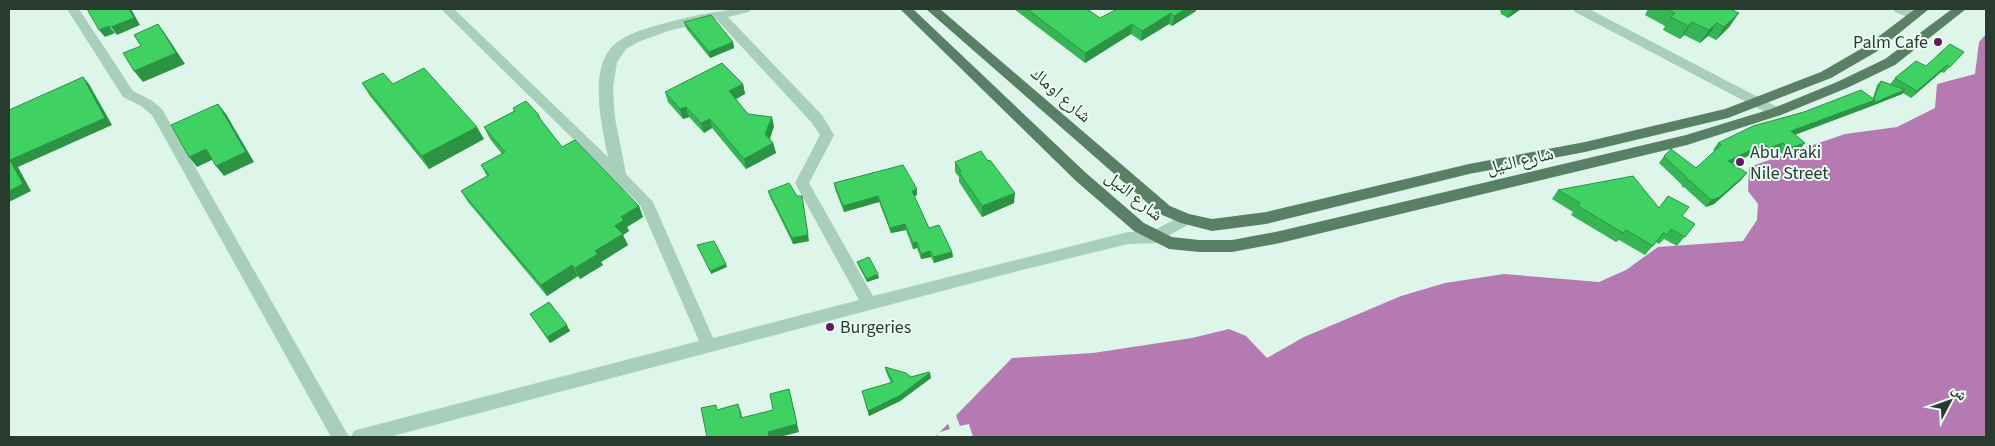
<svg xmlns="http://www.w3.org/2000/svg" width="1995" height="446" viewBox="0 0 1995 446" font-family="'Source Sans 3','Noto Naskh Arabic',sans-serif">
  <rect width="100%" height="100%" fill="#def5ea"/>
  <path fill="#b67ab3" d="M1986,34V437H935L1012,358L1093,353L1192,338L1229,329L1246,336L1267,358L1304,337L1401,296L1445,283L1504,274L1599,282L1626,270L1658,247L1743,241L1757,220L1758,204L1748,191L1749,167L1845,134L1897,127L1935,108L1937,84L1975,74L1979,42Z"/>
  <path fill="#def5ea" d="M955,413L960,426L969,424L973,437H938L937,433L950,429L947,421Z"/>
  <g fill="none" stroke-linecap="round" stroke-linejoin="round">
    <path fill="#a8cfba" fill-rule="evenodd" d="M67,9H79L133,91L151,100L162,109L349,437H331L152,115L141,106L123,97Z
      M441,9H454L608,157C602,127 587,66 616,43C630,32 651,27 669,22C696,15 723,9 751,9L749,12L728,17L822,115L834,135L809,183L873,296L1128,232L1153,231L1186,213L1191,215L1193,219L1191,223L1155,243L1128,244L1018,271L389,437H351L354,431L360,429L699,341L640,205ZM716,19L812,123L820,135L795,183L859,300L713,338L653,202L626,174L615,118L613,88L617,62L626,49L638,42L668,31Z
      M1573,9H1589L1781,109L1783,112L1781,115H1771L1575,12Z
      M1893,9H1909L1920,16L1914,20L1895,12Z"/>
    <path fill="#597f65" fill-rule="evenodd" d="M900,9H913L1086,173L1144,223L1172,237L1199,240H1232L1280,231L1686,135L1771,109L1837,82L1885,59L1952,9H1966L1895,65L1847,88L1781,115L1687,145L1280,243L1232,252H1199L1169,249L1134,231L1076,181Z
      M926,9H940L1170,206L1189,214L1212,219L1266,212L1469,164L1585,142L1725,109L1821,72L1866,46L1915,9H1929L1876,52L1831,78L1728,118L1585,152L1469,174L1266,224L1212,231L1181,223L1160,214Z"/>
  </g>
  <path fill="#36b555" d="M1014,9H1087L1100,18L1196,11L1172,26L1169,24L1141,41L1131,34L1085,63Z
    M1500,9H1521L1508,18L1501,14Z
    M1648,9H1730V26L1716,40L1708,36L1700,43L1684,35L1680,39L1663,30L1665,26L1645,15Z
    M684,22L733,42L734,48L710,58L686,28Z
    M1964,52L1944,73L1941,72L1911,98L1903,93L1902,94L1869,107L1795,135L1799,150L1783,155L1778,150L1763,155L1758,151L1732,164L1741,180L1714,204L1706,207L1684,187L1683,188L1681,184L1659,163L1664,156L1696,168L1715,151L1713,150L1718,143L1873,98L1877,85L1881,81L1890,84L1895,78Z
    M362,83L393,84L484,139L429,169L370,96Z
    M743,84L745,94L736,99L748,114L774,126L770,139L773,143L776,153L746,169L712,128L704,133L689,117L683,119L668,102L665,92Z
    M513,108L539,115L542,122L562,147L639,206L643,217L627,227L629,231L623,235L628,245L601,262L603,265L580,279L578,276L547,296L468,202L461,191L487,176L481,165L502,154L490,139L484,127L514,111Z
    M955,162L1014,203L982,217L959,182V177L955,172Z
    M834,183L917,189V195L914,196L929,228L952,252L953,257L934,263L931,257L921,259L917,248L913,249L906,230L891,233L879,202L844,212L835,189Z
    M1558,190L1659,208L1682,216L1695,224L1677,246L1664,239L1659,244L1656,242L1645,255L1619,240L1616,242L1571,215L1573,212L1552,199Z
    M768,191L809,241L793,244L770,197Z
    M857,262L879,278L867,282L858,265Z
    M530,314L570,331L550,343Z
    M885,367L911,377L931,378L900,401L869,416L862,391L891,383L886,372Z"/>
  <path fill="#2c9345" d="M129,9H131L140,25L117,35L111,27Z
    M1185,9H1196V11L1172,26L1174,16Z
    M1514,9H1521L1508,18L1512,10Z
    M1171,13L1169,24L1141,41L1142,31Z
    M1739,13L1730,26L1716,40L1724,27Z
    M1692,22L1684,35L1680,39L1688,26Z
    M1717,23L1708,36L1700,43L1709,30Z
    M158,24L166,35L185,64L143,82L134,71Z
    M1132,24L1131,34L1085,63V53Z
    M109,26L115,33L105,37L99,30Z
    M733,42L734,48L710,58L709,52Z
    M1947,65L1941,72L1911,98L1917,91Z
    M83,77L89,84L112,125L18,167L31,191L9,202L10,160Z
    M743,84L745,94L732,101L729,91Z
    M1905,90L1902,94L1869,107L1873,103Z
    M1875,100L1869,107L1785,138L1791,131Z
    M218,104L226,114L254,162L224,176L216,166Z
    M686,107L689,117L683,119L680,109Z
    M772,117L774,126L768,144L765,134Z
    M710,119L712,128L704,133L701,123Z
    M477,127L484,139L429,169L422,156Z
    M773,143L776,153L746,169L744,159Z
    M1783,143L1778,150L1763,155L1769,148Z
    M1805,143L1799,150L1783,155L1789,148Z
    M1764,144L1758,151L1722,168L1728,161Z
    M206,149L214,159L197,167L189,157Z
    M1747,173L1741,180L1714,204L1706,207L1711,200Z
    M917,189V195L913,197L912,191Z
    M1015,193L1014,203L982,217V206Z
    M878,196L879,202L844,212L843,206Z
    M803,202L809,241L793,244L792,238Z
    M639,206L643,217L627,227L629,231L623,235L628,245L601,262L603,265L580,279L575,268L595,251L615,226L621,217Z
    M905,224L906,230L891,233L890,228Z
    M917,242V248L913,249V243Z
    M930,251L931,257L921,259V254Z
    M952,252L953,257L934,263V257Z
    M726,264L727,267L711,274L710,271Z
    M572,265L578,276L547,296L541,285Z
    M878,274L879,278L867,282V279Z
    M567,325L570,331L550,343L547,337Z
    M930,373L931,378L900,401L869,416L868,411Z
    M789,389L799,432L780,437H769L768,432Z
    M738,404L741,412L744,426L741,418Z"/>
  <path fill="#3fd263" stroke="#2c9345" d="M87,9H129L134,18L111,27L109,26L99,30Z
    M1027,9H1087L1100,18L1117,9H1185L1174,16L1171,13L1142,31L1132,24L1085,53Z
    M1666,9H1730L1739,13L1724,27L1717,23L1709,30L1692,22L1688,26L1671,17L1675,13Z
    M711,15L733,42L709,52L684,22Z
    M158,24L176,53L134,71L123,53L141,46L134,35Z
    M1950,44L1964,52L1950,67L1947,65L1917,91L1895,78L1916,61L1926,66Z
    M722,63L743,84L729,91L748,114L772,117L765,134L773,143L744,159L710,119L701,123L686,107L680,109L665,92Z
    M424,68L477,127L422,156L362,83L383,73L393,84Z
    M83,77L105,118L10,160L23,184L9,191V110Z
    M1881,81L1905,90L1873,103L1875,100L1874,99Z
    M1861,90L1875,100L1791,131L1805,143L1789,148L1783,143L1769,148L1764,144L1728,161L1747,173L1720,197L1711,200L1689,180L1688,181L1686,177L1664,156L1671,149L1696,168L1721,145L1718,143L1753,126L1804,112Z
    M526,101L539,115L538,116L562,147L575,140L639,206L621,217L624,220L615,226L623,234L595,251L598,254L575,268L572,265L541,285L461,191L489,175L481,165L505,152L484,127L515,111L513,108Z
    M218,104L246,152L216,166L206,149L189,157L171,125Z
    M981,151L988,161L990,160L1015,193L982,206L959,172L961,171L955,162Z
    M903,165L917,189L912,191L929,228L939,225L952,252L934,257L930,251L921,254L917,242L913,243L905,224L890,228L878,196L843,206L834,183Z
    M1633,176L1659,208L1668,196L1689,207L1682,216L1695,224L1685,237L1671,229L1667,235L1663,233L1653,246L1626,230L1623,233L1578,206L1580,203L1558,190Z
    M789,183L797,196H802L808,235L792,238L768,191Z
    M714,241L726,264L710,271L697,245Z
    M869,257L878,274L867,279L857,262Z
    M549,302L567,325L547,337L530,314Z
    M885,367L906,373L911,377L929,372L930,373L899,396L868,411L862,391L893,382Z
    M789,389L797,424L768,432L769,437H707L701,408L716,405L717,410L738,404L741,418L773,410L770,394Z"/>
  <g fill="#62195d" stroke="#ebfcf4" stroke-width="2">
    <circle cx="1938" cy="42" r="5"/>
    <circle cx="1740" cy="162" r="5"/>
    <circle cx="830" cy="327" r="5"/>
  </g>
  <g text-anchor="middle" dominant-baseline="central" stroke-width="4" stroke-linejoin="round" paint-order="stroke">
    <g font-size="18" fill="#293b2f" stroke="#ebfcf4" text-anchor="start">
      <text x="1928" y="42" text-anchor="end">Palm Cafe</text>
      <text x="1750" y="152">Abu Araki<tspan x="1750" dy="21">Nile Street</tspan></text>
      <text x="840" y="327">Burgeries</text>
    </g>
    <g font-size="18" fill="#293b2f" stroke="#ebfcf4">
      <text transform="translate(1061 95) rotate(41)">شارع اوماك</text>
      <text transform="translate(1520 161) rotate(-13)">شارع النيل</text>
      <text transform="translate(1134 196) rotate(39)">شارع النيل</text>
    </g>
  </g>
  <rect width="1995" height="446" fill="none" stroke="#293b2f" stroke-width="20"/>
  <g transform="translate(1950 401) rotate(49)" stroke="#ebfcf4" stroke-width="4" paint-order="stroke">
  <path d="M0-4L9 19L0 12L-9 19Z" fill="#293b2f"/>
  <text y="-8" font-size="14" font-weight="bold" text-anchor="middle" fill="#293b2f">ش</text>
  </g>
</svg>
